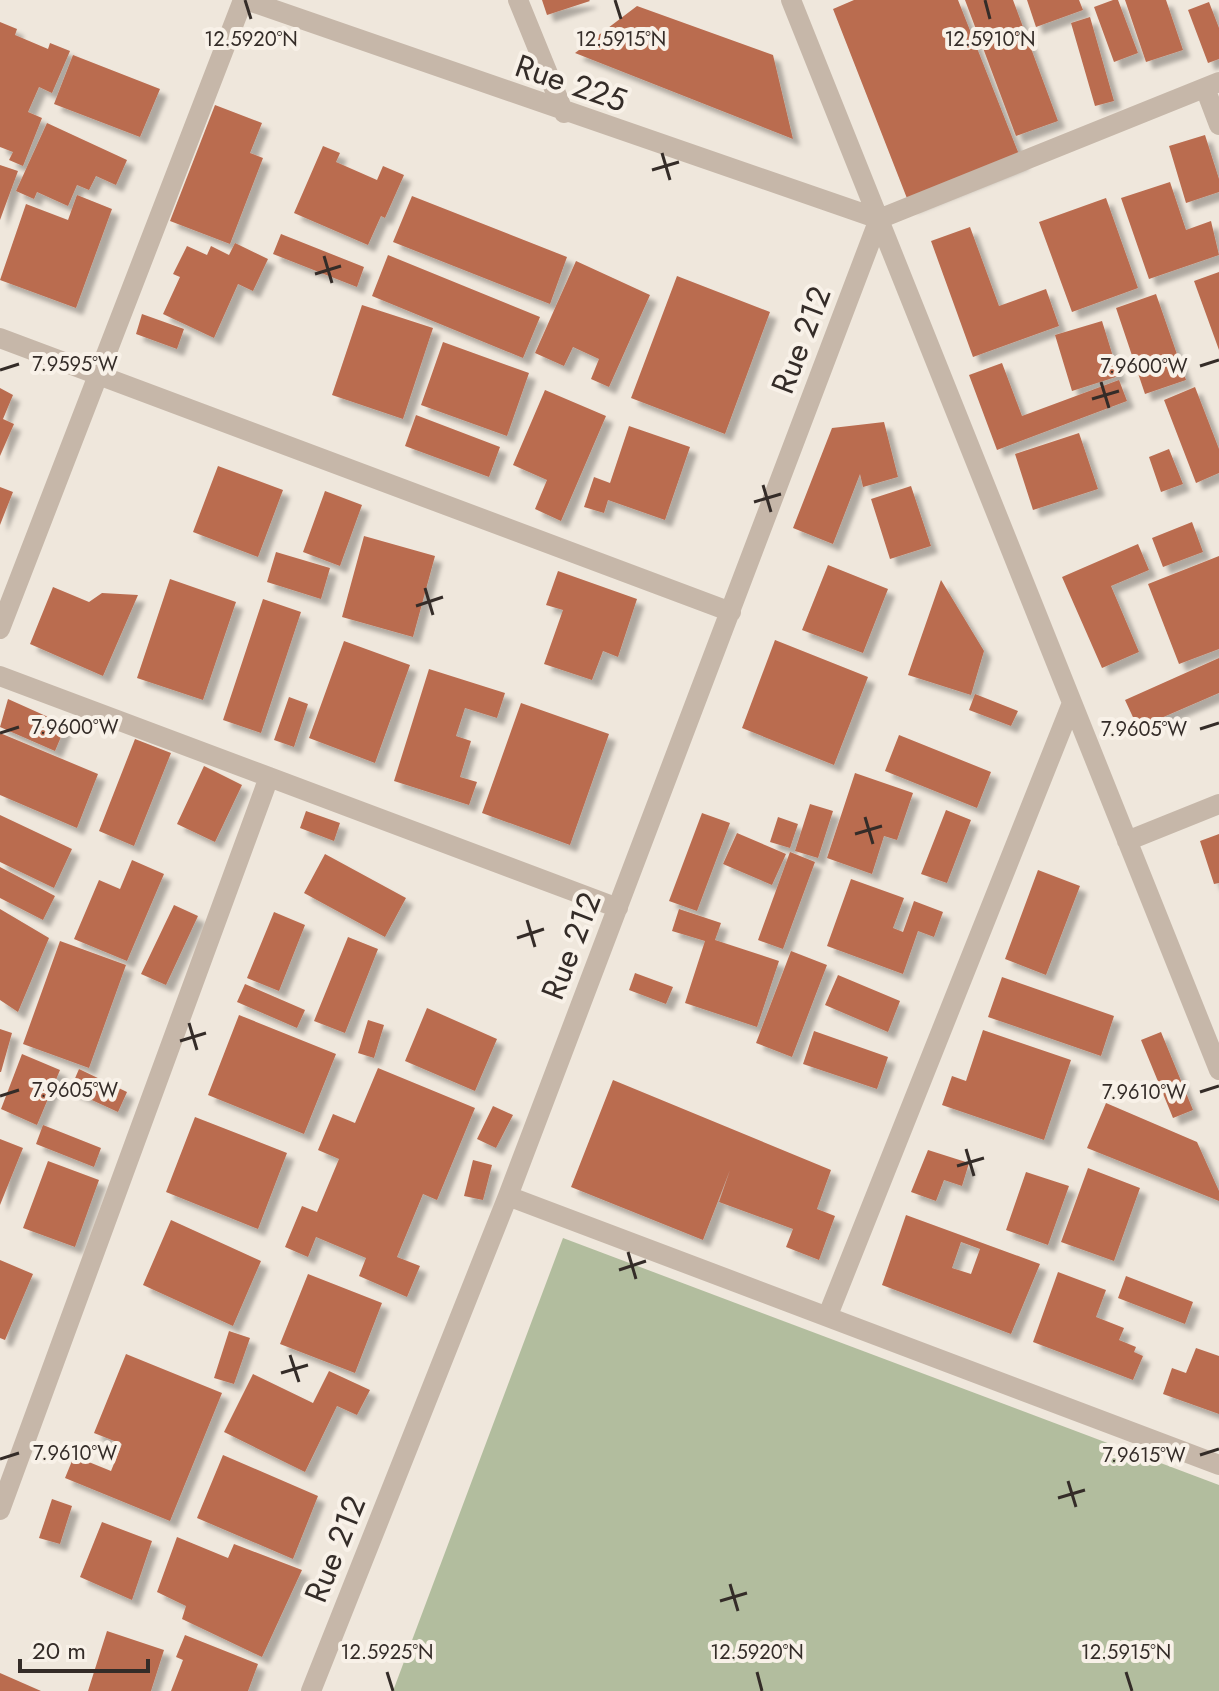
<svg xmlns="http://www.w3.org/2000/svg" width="1219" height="1691" viewBox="0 0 1219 1691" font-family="Jost,sans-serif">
  <defs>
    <filter id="shadow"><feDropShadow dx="7" dy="7" stdDeviation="2" flood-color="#0004"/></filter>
  </defs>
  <rect width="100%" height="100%" fill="#efe7dc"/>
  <path fill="#b2bd9e" d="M563,1238L1219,1485V1691H393Z"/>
  <path fill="#ba6c50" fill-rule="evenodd" filter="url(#shadow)" d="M542,0H589L590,1L547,15Z
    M854,0H958L1022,162L910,206L833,9Z
    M965,0H1013L1058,121L1016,136Z
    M1027,0H1079L1083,10L1036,27Z
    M1113,0H1118L1138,53L1114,62L1094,7Z
    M1125,0H1166L1183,50L1146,62Z
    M1209,2L1219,28V59L1208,63L1188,10Z
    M637,6L773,55L793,139L575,53Z
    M1090,17L1114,101L1095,106L1071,23Z
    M0,22L17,29L15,35L48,49L50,43L70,51L52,93L39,87L28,112L42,118L23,166L9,160L13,152L0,147Z
    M73,55L160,89L140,137L54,104Z
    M215,105L262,123L250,153L263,158L230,244L170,221Z
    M47,123L127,160L116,185L96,176L89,190L77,185L68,206L37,192L34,199L16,191Z
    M1205,135L1219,179V192L1186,203L1169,146Z
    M323,146L340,153L336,162L377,180L383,166L404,175L385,218L381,216L368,245L294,213Z
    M0,165L18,171L0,220Z
    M1170,182L1186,230L1211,221L1219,255L1149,279L1121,198Z
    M77,195L112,209L76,308L0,280L26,204L68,220Z
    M412,196L567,257L550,304L393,242Z
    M1106,198L1138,288L1072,312L1039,222Z
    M970,227L999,306L1046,289L1059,326L973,357L931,241Z
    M281,234L364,267L357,287L273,254Z
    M235,243L268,259L253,291L238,284L214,338L163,314L180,277L173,274L187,246L207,255L211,246L229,255Z
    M388,255L540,317L523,358L372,296Z
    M576,261L650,295L609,387L591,379L599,359L573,347L564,366L535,353Z
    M1219,272V350L1194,281Z
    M677,276L770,312L725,434L631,398Z
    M1156,294L1186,380L1145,394L1116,308Z
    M362,305L433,328L403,419L332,395Z
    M142,314L184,329L177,349L136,334Z
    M1102,321L1119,376L1072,391L1055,335Z
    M443,342L529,373L507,436L421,405Z
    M1002,363L1022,416L1119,380L1127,401L997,450L969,375Z
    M1195,387L1219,449V473L1196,483L1164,400Z
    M0,388L13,395L3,419L14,424L0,456Z
    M545,390L606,416L561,521L535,509L547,480L513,465Z
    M416,415L500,447L489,477L405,446Z
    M884,422L898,477L863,487L860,474L833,544L793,528L832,428Z
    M629,426L690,447L665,520L608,500L604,513L584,507L594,477L610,483Z
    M1079,433L1098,489L1033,510L1015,454Z
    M1169,449L1183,484L1161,492L1149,457Z
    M218,466L283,490L258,557L193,532Z
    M911,486L931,546L890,559L871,499Z
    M0,487L13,492L0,525Z
    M325,491L362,505L340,566L303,552Z
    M1192,522L1203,552L1163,567L1152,538Z
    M364,536L435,556L413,637L342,617Z
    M1138,544L1149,570L1111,586L1139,652L1102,668L1062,577Z
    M276,552L330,568L321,599L267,582Z
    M1219,556V649L1179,664L1148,584Z
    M828,565L888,589L863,653L802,630Z
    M558,571L637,599L618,657L603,651L592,680L544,664L563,610L546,605Z
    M170,579L236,602L203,700L137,678Z
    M941,580L984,651L971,695L908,675Z
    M53,587L89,602L102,593L138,595L103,676L30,644Z
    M263,599L301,612L261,733L223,720Z
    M775,640L868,677L834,765L742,728Z
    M344,641L410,665L375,763L309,738Z
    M1219,658V693L1138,728L1125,700Z
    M429,669L505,693L497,718L465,708L456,736L471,741L460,777L477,782L469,805L394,781Z
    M975,694L1018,711L1011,726L969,710Z
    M289,697L308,704L294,747L274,740Z
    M8,699L66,725L55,751L0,727Z
    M521,703L609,734L570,845L482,813Z
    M0,733L98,774L77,828L0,795Z
    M899,735L991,772L977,808L885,771Z
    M135,739L171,753L134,846L99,831Z
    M204,766L242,785L215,842L177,824Z
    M855,773L913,793L897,840L884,836L872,874L827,858Z
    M810,804L833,811L818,858L795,851Z
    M946,810L971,820L947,883L921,874Z
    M306,811L340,823L334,841L300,828Z
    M702,813L730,823L697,911L669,901Z
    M0,815L72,849L54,888L0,862Z
    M778,817L798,824L790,848L770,842Z
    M737,833L786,854L772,885L723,864Z
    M1219,834V883L1214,884L1200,841Z
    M790,852L815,862L783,949L758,940Z
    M325,854L406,898L385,937L304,893Z
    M132,860L164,874L127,961L74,939L99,880L120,889Z
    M0,867L55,896L43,920L0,898Z
    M1038,870L1080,886L1046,975L1005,959Z
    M851,879L904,898L893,928L903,932L914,901L943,912L934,937L918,931L903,974L827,946Z
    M174,905L198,916L166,985L141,974Z
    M0,909L49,938L18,1012L0,1000Z
    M679,909L721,923L715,940L779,961L757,1027L685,1003L705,941L672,931Z
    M274,912L305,925L279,991L247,978Z
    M348,937L378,949L345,1033L314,1021Z
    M60,941L126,965L89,1068L23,1044Z
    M791,951L827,965L792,1057L756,1043Z
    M635,973L673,987L666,1004L629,990Z
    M838,975L900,1001L888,1032L825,1005Z
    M1002,977L1114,1016L1101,1056L988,1017Z
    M245,984L305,1010L297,1028L237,1002Z
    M427,1008L497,1039L475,1091L405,1061Z
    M239,1015L336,1054L304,1134L208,1095Z
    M368,1020L384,1025L374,1058L358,1053Z
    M0,1029L12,1033L1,1072H0Z
    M983,1030L1071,1060L1044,1140L942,1105L952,1076L966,1081Z
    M814,1031L888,1057L877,1089L803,1064Z
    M1161,1032L1193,1110L1173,1118L1141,1040Z
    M22,1054L60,1070L37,1125L1,1109Z
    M378,1068L475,1108L437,1200L423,1194L397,1257L420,1266L407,1297L359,1276L366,1258L316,1237L308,1257L285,1247L302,1206L317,1212L339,1159L318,1150L333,1114L355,1123Z
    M79,1069L127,1092L118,1112L70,1090Z
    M613,1080L831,1170L817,1209L835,1216L819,1260L786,1247L793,1229L719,1202L730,1170L703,1240L571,1187Z
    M1106,1103L1197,1142L1219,1191V1201L1087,1148Z
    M493,1106L513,1115L496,1148L477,1139Z
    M195,1117L287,1153L258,1229L166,1192Z
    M43,1125L101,1148L94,1167L36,1144Z
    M0,1139L23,1148L0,1205Z
    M928,1150L969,1163L962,1186L944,1180L936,1201L911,1192Z
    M473,1160L492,1165L483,1200L464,1196Z
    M48,1161L99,1180L75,1247L23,1228Z
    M1088,1168L1140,1188L1114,1261L1061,1242Z
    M1026,1172L1069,1186L1048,1245L1006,1230Z
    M906,1215L1040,1264L1011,1334L882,1285ZM961,1242L980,1249L971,1274L952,1268Z
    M171,1220L261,1261L233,1326L143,1285Z
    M0,1260L33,1274L5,1340L0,1338Z
    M1058,1272L1106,1290L1096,1317L1124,1328L1119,1340L1136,1347L1134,1352L1143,1356L1133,1380L1033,1342Z
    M308,1274L382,1303L355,1373L280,1344Z
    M1126,1276L1193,1302L1185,1324L1118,1298Z
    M229,1331L250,1338L234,1384L214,1378Z
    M1196,1348L1219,1356V1414L1163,1394L1172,1368L1186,1373Z
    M126,1354L222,1393L170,1521L65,1478L74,1456L111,1471L122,1444L94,1433Z
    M329,1371L370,1390L357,1415L337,1406L305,1472L224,1432L253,1374L313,1403Z
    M223,1455L318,1496L293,1559L197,1518Z
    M52,1499L72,1506L60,1544L39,1538Z
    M102,1522L152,1541L132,1600L80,1577Z
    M177,1537L228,1558L234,1544L302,1570L262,1657L182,1619L186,1606L157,1592Z
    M107,1631L164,1650L151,1691H88Z
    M185,1635L258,1664L248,1691H171L183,1660L176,1657Z
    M0,1673L41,1691H0Z"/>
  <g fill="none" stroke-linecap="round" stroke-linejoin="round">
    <path stroke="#c6b7a9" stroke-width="20" d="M246,0L879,219
      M518,0L564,113
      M791,0L1219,1070
      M1205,88L1219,125
      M879,219L1219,82
      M0,338L731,612
      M0,629L243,0
      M0,676L618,908
      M1127,841L1219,804
      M508,1196L1219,1465
      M828,1315L1072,703
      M0,1510L269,777
      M311,1691L508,1196L879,219"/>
  </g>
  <path fill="none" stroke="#342c28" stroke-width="3" d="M245,0L251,19M615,0L621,19M985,0L990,19M662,153L670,180M652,170L679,162M324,256L332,283M315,274L341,266M1200,366L1219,360M0,370L19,364M1101,382L1109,408M1092,399L1119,391M763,485L771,512M754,502L781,494M425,588L433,615M416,606L443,597M1200,729L1219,723M0,733L19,727M865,817L873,844M855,834L882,826M527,920L535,947M517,938L544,929M189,1023L197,1050M180,1041L206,1033M1200,1092L1219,1086M0,1096L19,1090M966,1149L974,1176M957,1166L984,1158M628,1252L636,1279M619,1270L646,1261M290,1355L299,1382M281,1373L308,1365M1200,1455L1219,1449M0,1459L19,1453M1068,1481L1076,1507M1058,1498L1085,1490M730,1584L738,1611M720,1601L747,1593M387,1672L393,1691M757,1672L762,1691M1126,1672L1132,1691"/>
  <g text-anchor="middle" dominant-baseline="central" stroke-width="8" stroke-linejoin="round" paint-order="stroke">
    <g font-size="32" fill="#342c28" stroke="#f8f1e8">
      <text transform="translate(571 83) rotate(19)">Rue 225</text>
      <text transform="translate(801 340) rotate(-69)">Rue 212</text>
      <text transform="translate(571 946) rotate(-69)">Rue 212</text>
      <text transform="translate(335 1549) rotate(-68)">Rue 212</text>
    </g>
  </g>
  <g font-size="20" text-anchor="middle" fill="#342c28" stroke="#f8f1e8" stroke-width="8" stroke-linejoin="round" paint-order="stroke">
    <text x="251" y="46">12.5920°N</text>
    <text x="621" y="46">12.5915°N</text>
    <text x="990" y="46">12.5910°N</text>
    <text x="75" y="371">7.9595°W</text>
    <text x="1144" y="373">7.9600°W</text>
    <text x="75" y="734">7.9600°W</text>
    <text x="1144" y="736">7.9605°W</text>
    <text x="75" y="1097">7.9605°W</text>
    <text x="1144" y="1099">7.9610°W</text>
    <text x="75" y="1460">7.9610°W</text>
    <text x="1144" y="1462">7.9615°W</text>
    <text x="387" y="1659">12.5925°N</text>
    <text x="757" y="1659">12.5920°N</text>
    <text x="1126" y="1659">12.5915°N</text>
  </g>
  <path d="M20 1659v12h128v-12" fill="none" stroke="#342c28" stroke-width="4"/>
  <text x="32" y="1659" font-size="24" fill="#342c28" stroke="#f8f1e8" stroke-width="6" paint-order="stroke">20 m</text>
</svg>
